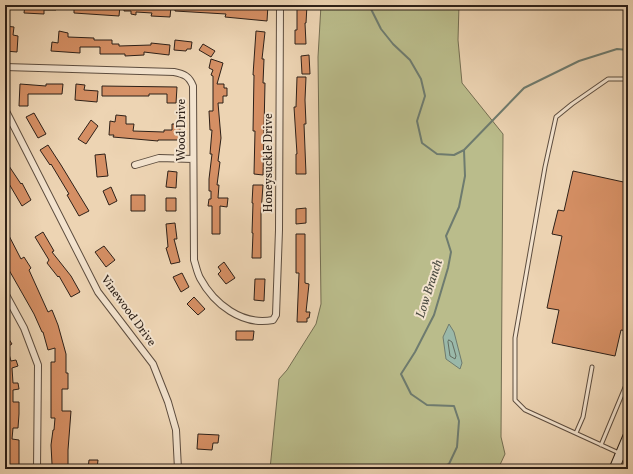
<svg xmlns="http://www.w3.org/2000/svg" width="633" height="474" viewBox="0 0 633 474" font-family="Vollkorn,serif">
  <rect width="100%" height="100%" fill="#edd4b3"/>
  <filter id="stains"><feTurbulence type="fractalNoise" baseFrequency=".005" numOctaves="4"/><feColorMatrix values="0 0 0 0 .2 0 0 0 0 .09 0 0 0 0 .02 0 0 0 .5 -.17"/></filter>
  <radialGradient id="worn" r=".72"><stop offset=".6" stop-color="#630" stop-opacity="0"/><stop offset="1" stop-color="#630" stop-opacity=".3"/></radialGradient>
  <path fill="#babc8b" stroke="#746e52" d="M321,5H459L458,40L462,83L503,134L501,437L505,454L499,467L489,469H270L279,379L287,370L316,324L321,304L318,57Z"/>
  <path fill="#9ab8a9" stroke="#6e7b6f" d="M449,324L454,332L462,363L460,369L446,359L443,337Z"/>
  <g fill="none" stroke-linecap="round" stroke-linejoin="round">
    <path stroke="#646c60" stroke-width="1" d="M449,340L452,342L456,356L455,359L450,356L448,342Z"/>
    <path stroke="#6e7b6f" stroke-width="2" d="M369,5L381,29L393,44L410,60L421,79L425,96L417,121L422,143L437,154L454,155L464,150L465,176L459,207L446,236L451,252L448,268L434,315L415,352L401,374L411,394L427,405L454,406L459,421L457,447L449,464L439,469
      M464,150L524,88L579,61L617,49L628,50"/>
  </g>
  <path fill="#d58f64" stroke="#2d2018" d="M25,5H56V10H44V14L24,13Z
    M74,5L120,6L119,16L74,13Z
    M124,5H160V6L171,7L170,17L151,16L152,13L136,12V15L131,14V11H124Z
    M175,5H222V7L252,9V5H268L267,21L225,17L226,14L175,11Z
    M297,5H307L306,23H305L306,44H295V30H297Z
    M5,26L14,27L13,35L18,36L17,52L5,51Z
    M59,31L68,33V37L94,38V40H112V44H119V46L151,45V43L170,45L169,55L144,52V55L125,56V54H100V47H80V53L51,51L52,42L58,43Z
    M256,31L265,32L262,59H264L263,83H265L263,175L254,174L255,131H253L254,75H253Z
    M175,40L192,42L191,49H187L186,51L174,50Z
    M203,44L215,51L211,57L199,50Z
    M309,55L310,74H302L301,56Z
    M211,59L223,63L217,84H224V88H227V96H223V103H218L221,138L218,161L220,162L217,185H219L218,198H228L227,207L220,206V234H212V206H208L209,199H211V191H209V179L212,154H210L212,130H210L209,111H213V76L211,75L213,70L209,68Z
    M297,77H306L305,100L306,124H304L306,174H296V154H297L294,107H296Z
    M20,84L46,86V84H63L62,94H28V106H19Z
    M76,84L85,85L84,90L98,91L97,102L75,100Z
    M102,86L177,87L176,103H167V94H149V96H102Z
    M34,113L46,134L38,138L26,117Z
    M116,115L126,116V124H134L133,131L164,132V130H172V124H180V140H158V141L113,137L114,135H109L110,121L115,122Z
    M91,120L98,126L86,144L78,139Z
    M48,145L61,165L89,211L79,216L67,195L69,194L51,164L50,165L40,150Z
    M105,154L108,176L97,177L95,155Z
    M5,160L21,184L22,183L31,200L22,206L5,177Z
    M168,171L177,172L176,188L166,187Z
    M573,171L628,183V331L621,330L615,356L552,343L559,310L547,308L562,236L552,234L558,210L564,211Z
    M253,185H263L261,213V258H252L253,233H252L253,203H252Z
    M111,187L117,201L109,205L103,191Z
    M131,195H145V211H131Z
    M166,198H176V211H166Z
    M306,208V223L296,224V209Z
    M175,223L177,239H174L180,262L171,264L166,248L168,247L166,224Z
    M5,228L21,259L24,257L31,268L29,270L48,312L52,310L58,325L66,354V373H68V389H62V411H71L68,450V469H52V464L51,445L53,430H54L55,418H51V362H55V348L48,350L43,332H42L34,314L5,263Z
    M43,232L54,251L52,252L71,276L80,292L71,297L59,276L58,277L47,263L49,260L35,237Z
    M296,234H305V283L309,284L306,312H310L309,318H307V322H297L299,273H296Z
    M104,246L115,260L106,267L95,252Z
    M224,262L235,278L226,284L218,274L221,271L218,267Z
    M182,273L189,287L181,292L173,277Z
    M255,279H265L264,301L254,300Z
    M194,297L205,309L198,315L187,304Z
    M236,331H254L253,340H236Z
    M5,333L12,344L7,347L11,361L16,360L18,366L12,368L13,383H18L19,389L13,390V402H19V414L18,428H13L12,439L19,440V467L5,466Z
    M198,434L219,435L218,443H213L212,450L197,449Z
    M89,460H98L97,469H88Z"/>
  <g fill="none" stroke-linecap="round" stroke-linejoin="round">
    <defs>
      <path id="service" d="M627,172L628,167
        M576,433L583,417L592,367
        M601,445L626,385L628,368
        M619,453L525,410L515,400V338L545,167L556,117L572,104L608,79H628"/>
      <path id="minor" d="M5,67L174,72C184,74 189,76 193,86L194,260C196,266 197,272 200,278C214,304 242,326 273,320L276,315L279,230L280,5
        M5,109L98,292L153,364L168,402L176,430L178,469
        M135,165L159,158L193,159
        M5,293L24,328L38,365L37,469"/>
      <path id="tertiary" d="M620,454L628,458"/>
      <path id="secondary" d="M614,469L628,436"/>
    </defs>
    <use href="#service" stroke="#5d4d3f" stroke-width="5"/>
    <use href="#minor" stroke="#5d4d3f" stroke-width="8"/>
    <use href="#tertiary" stroke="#5d4d3f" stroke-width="10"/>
    <use href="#secondary" stroke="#2d2018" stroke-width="11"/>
    <use href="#service" stroke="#f3e3ce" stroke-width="3"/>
    <use href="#minor" stroke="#f3e3ce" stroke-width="6"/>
    <use href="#tertiary" stroke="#f3e3ce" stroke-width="8"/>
    <use href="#secondary" stroke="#f3e3ce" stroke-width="9"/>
  </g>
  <g text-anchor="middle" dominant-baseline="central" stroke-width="4" stroke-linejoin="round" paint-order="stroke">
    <g font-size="12" fill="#2d2018" stroke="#f3e3ce">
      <text transform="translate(182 130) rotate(-90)">Wood Drive</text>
      <text transform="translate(269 163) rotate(-90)">Honeysuckle Drive</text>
      <text transform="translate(128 311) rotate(54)">Vinewood Drive</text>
    </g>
    <g font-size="13" font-style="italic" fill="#4e4e44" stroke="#f3e3ce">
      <text transform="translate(430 289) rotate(-72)">Low Branch</text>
    </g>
  </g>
  <rect width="633" height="474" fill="none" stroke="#edd4b3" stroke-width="20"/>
  <rect x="6" y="6" width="621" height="462" fill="none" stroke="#2d2018" stroke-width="2"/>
  <rect x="10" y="10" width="613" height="454" fill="none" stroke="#2d2018"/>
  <rect width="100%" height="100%" filter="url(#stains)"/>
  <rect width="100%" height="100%" fill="url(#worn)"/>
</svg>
